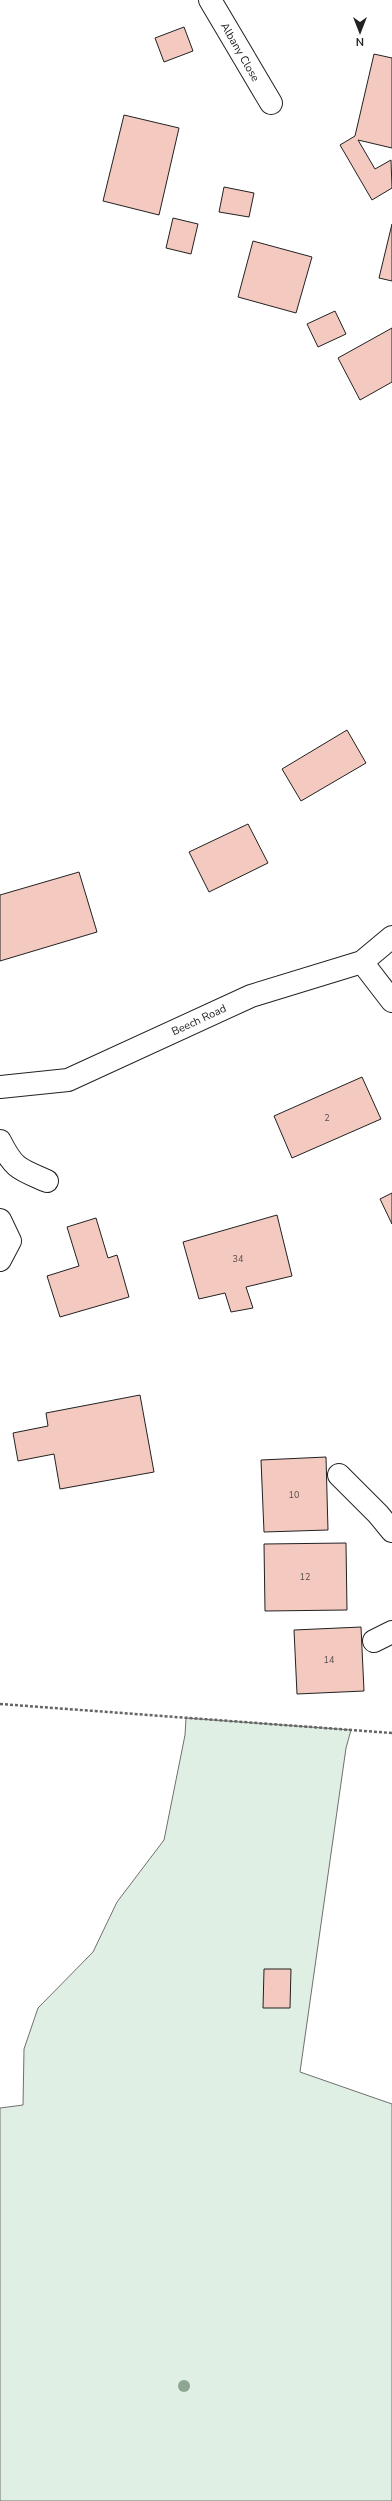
<svg xmlns="http://www.w3.org/2000/svg" width="392" height="2501" viewBox="0 0 392 2501" font-family="'Nunito Sans',sans-serif">
  <rect width="100%" height="100%" fill="#fff"/>
  <path fill="#e0efe3" stroke="#6f6f6f" d="M186,1718L351,1730L346,1748L300,2072L392,2104V2501H0V2108L23,2105L24,2049L38,2008L93,1952L117,1902L164,1840L185,1735Z"/>
  <path fill="#f3c9c0" stroke="#222" d="M184,27L193,51L164,62L155,38Z
    M374,54L392,58V148L358,140L375,169L391,160L392,188L372,200L340,145L355,136Z
    M124,115L179,128L159,215L103,201Z
    M224,187L254,193L249,217L219,212Z
    M173,218L198,224L191,254L166,248Z
    M392,224V281L379,278Z
    M253,241L312,257L296,313L238,297Z
    M335,311L346,334L318,347L307,324Z
    M392,328V382L360,400L338,358Z
    M347,730L366,763L301,801L282,769Z
    M248,824L268,863L209,892L189,852Z
    M79,872L97,932L0,961V895Z
    M362,1077L381,1119L292,1158L274,1116Z
    M392,1193V1224L380,1199Z
    M277,1215L292,1276L246,1287L253,1308L231,1312L225,1293L199,1299L183,1242Z
    M96,1218L108,1258L117,1255L129,1297L60,1317L47,1276L79,1266L67,1227Z
    M140,1395L154,1472L60,1489L54,1454L18,1461L13,1433L48,1426L46,1413Z
    M326,1457L328,1530L264,1532L261,1460Z
    M346,1543L347,1610L265,1611L264,1544Z
    M361,1627L364,1691L297,1694L294,1630Z
    M264,1969H291L290,2008H263Z"/>
  <g fill="none" stroke-linecap="round" stroke-linejoin="round">
    <defs>
      <path id="minor" d="M210,0L271,103
        M362,962L392,1001
        M0,1087L68,1080L251,996L362,962L392,937
        M0,1141C14,1169 19,1169 47,1181
        M0,1220L10,1241L0,1260
        M339,1475L378,1514L392,1531
        M374,1641L392,1632"/>
    </defs>
    <use href="#minor" stroke="#222" stroke-width="24"/>
    <path stroke="#646464" stroke-width="2.5" stroke-dasharray="3 2" stroke-linecap="butt" d="M0,1704L392,1733"/>
    <use href="#minor" stroke="#fff" stroke-width="22"/>
  </g>
  <circle fill="#8da692" cx="184" cy="2386" r="6"/>
  <g text-anchor="middle" dominant-baseline="central" stroke-width="3" stroke-linejoin="round" paint-order="stroke">
    <g font-size="9" fill="#564c4a">
      <text x="327" y="1118">2</text>
      <text x="238" y="1259">34</text>
      <text x="294" y="1495">10</text>
      <text x="305" y="1577">12</text>
      <text x="329" y="1660">14</text>
    </g>
    <g font-size="11" fill="#222" stroke="#fff">
      <text transform="translate(240 52) rotate(60)">Albany Close</text>
      <text transform="translate(199 1020) rotate(-25)">Beech Road</text>
    </g>
  </g>
  <g transform="translate(360 32) rotate(180)" stroke="#ffffff" stroke-width="3" paint-order="stroke">
  <path d="M0-3L7 15L0 10L-7 15Z" fill="#222222"/>
  <text y="-6" font-size="11" font-weight="bold" text-anchor="middle" fill="#222222">N</text>
  </g>
</svg>
